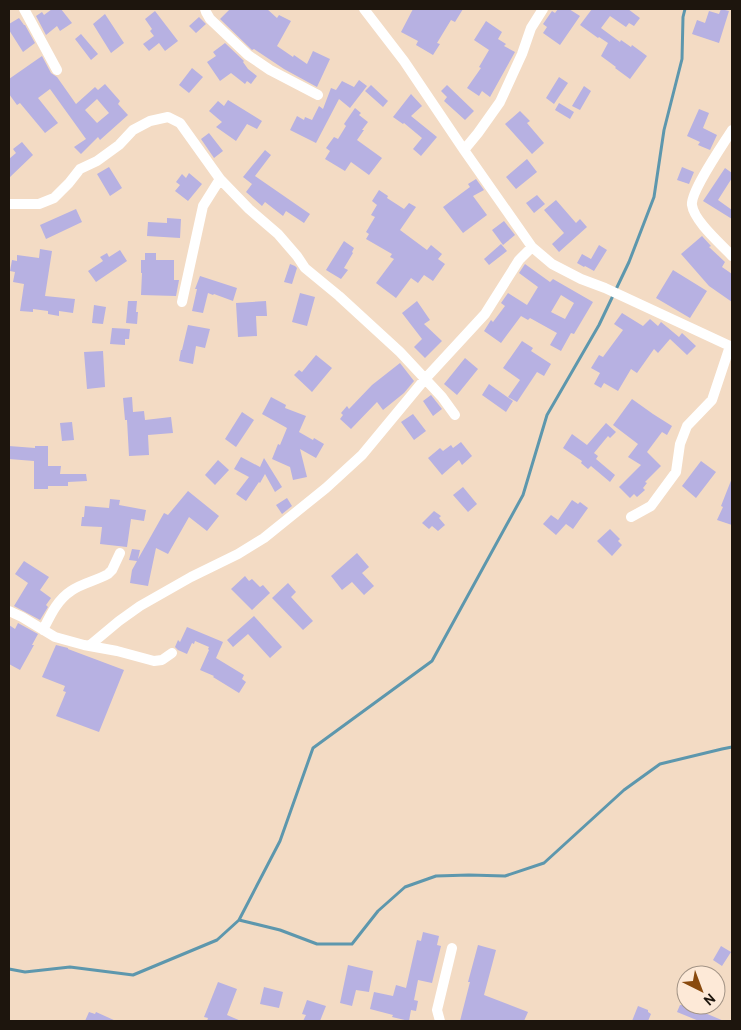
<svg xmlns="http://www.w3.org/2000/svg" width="741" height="1030" viewBox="0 0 741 1030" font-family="Overpass,sans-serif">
  <rect width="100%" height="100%" fill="#f3dbc4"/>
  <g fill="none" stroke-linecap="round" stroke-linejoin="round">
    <path stroke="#5d97ad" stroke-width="3" d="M239,920L280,841L313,748L432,661L523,495L547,415L599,325L629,262L654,197L664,130L682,59L683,17L685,9
      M9,969L25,972L70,967L133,975L217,940L239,920L280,930L317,944H352L378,911L405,887L436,876L469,875L505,876L544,863L624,790L660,764L722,749L732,747"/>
  </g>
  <path fill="#b7b1e2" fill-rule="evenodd" d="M52,9H61L72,23L60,31L57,26L46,35L36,16L42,12L44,15Z
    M230,9H267L277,18L279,15L291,21L277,46L293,57L294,55L307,64L313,51L330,59L317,87L284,69L254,49L252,50L220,19Z
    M413,9H463L455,22L451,20L437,43L440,44L433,55L416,45L418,41L401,32Z
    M558,9H569L580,16L560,45L543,33L547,27L543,24L552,11L555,13Z
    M592,9H628L640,18L634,26L629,23L626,27L610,16L601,28L620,42L621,40L631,47L632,45L647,56L630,79L615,68L616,67L601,56L608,43L599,37L598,38L580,25Z
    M721,9L729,11L719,43L692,34L697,20L705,23L709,11L719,14Z
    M155,11L178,41L165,51L159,43L149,51L143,44L154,36L150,31L152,29L145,19Z
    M105,14L124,43L111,53L93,24Z
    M199,17L206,24L196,33L189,26Z
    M19,18L24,25H25L35,43L23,52L9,30V24Z
    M486,21L502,32L498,39L506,44L504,46L515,52L490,97L482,91L479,96L467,88L481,68L479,67L489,50L474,40Z
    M81,34L98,54L91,60L75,39Z
    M225,43L244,61L243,62L248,69L257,76L251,84L247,81L245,84L231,73L220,81L207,62L216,56L213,52Z
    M42,56L51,73L57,77L76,104L95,87L98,90L105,84L120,101L118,104L128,115L100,140L98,137L81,154L74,147L86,139L50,89L38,98L58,123L45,133L20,103L17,105L9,94V79ZM97,99L109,113L97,123L85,110Z
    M192,68L203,77L189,93L179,85Z
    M559,77L568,83L554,104L546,98Z
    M359,80L367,86L350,108L339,99L316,143L290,130L297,116L304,120L305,117L312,120L319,106L323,109L331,88L336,90L342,81L354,87Z
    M371,85L388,101L383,107L365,91Z
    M447,85L474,111L465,120L444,101L447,97L441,91Z
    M584,86L591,91L580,110L572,106Z
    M411,94L422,106L411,116L437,137L421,156L413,149L422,138L404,123L403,124L393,117Z
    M228,100L262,121L257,129L247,124L236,141L216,127L222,122L209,111L218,101L224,106Z
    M559,103L574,112L570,119L555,110Z
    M355,108L361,113L359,115L368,122L362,130H364L357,140L382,158L369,175L351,162L345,171L325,159L330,151L326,148L334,137L338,139L346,126L344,124Z
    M699,109L709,113L703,128L717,135L710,150L698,145L700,142L687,136Z
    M520,111L530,121L527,123L544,143L532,154L505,124Z
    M209,133L223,151L214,158L201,139Z
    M22,142L33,155L9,178V159L16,153L13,149Z
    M265,150L271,155L255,176L310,214L304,223L286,211L283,216L265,202L262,206L246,192L252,184L243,177Z
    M527,159L537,172L516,189L506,177Z
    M109,167L122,188L110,196L97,174Z
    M682,167L694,172L689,184L677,180Z
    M725,168L732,173V178L718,200L732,210V219L703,201Z
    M189,173L202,184L188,201L175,191L180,185L176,182L182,174L186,178Z
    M476,179L484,190L473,196L487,215L463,233L443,207L470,187L468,184Z
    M379,190L388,196L387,198L404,209L409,203L416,207L400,230L427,250L431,245L442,254L438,259L445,264L433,281L424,275L418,283L411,278L396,298L376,283L394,259L390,257L392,254L366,239L369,234L366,232L375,217L371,215L377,205L372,201Z
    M537,195L545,204L534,213L526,203Z
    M556,200L576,223L580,219L587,227L559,252L552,244L564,233L544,210Z
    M76,209L82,222L46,239L40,225Z
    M167,218L181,219L180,238L147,236L148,222L167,223Z
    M504,221L515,235L503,245L492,230Z
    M702,236L711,246L709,247L725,262L722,267L732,274V302L709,286L681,254Z
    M344,241L354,248L352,252L353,253L344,268L348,270L341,279L326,270Z
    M501,244L507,251L489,265L484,259Z
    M599,245L607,250L594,271L585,266L584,267L577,263L582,254L591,259Z
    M40,249L52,251L45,296L75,299L73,313L59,311V316L48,314V311L33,309V312L20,311L24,284L13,282L15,272L10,271L12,260L17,261V255L39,258Z
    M120,250L127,261L96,282L88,271L103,261L100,257L107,253L109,257Z
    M145,253H156V260H174V280H179L176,296L141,295L142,273H141V260H145Z
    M290,264L295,266L297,268L292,284L284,282Z
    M525,264L550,282L553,279L593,302L574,334L571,333L561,351L550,345L557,333L530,318L528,320L521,316L501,343L484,331L491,320L493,322L505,306L501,303L508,293L527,305L538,287L519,273ZM561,295L574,303L565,319L551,312Z
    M673,270L707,291L690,318L656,298Z
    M200,276L237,288L233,301L214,294L213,295L208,293L203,313L192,311L197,289H195Z
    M300,293L315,297L307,326L292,322Z
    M128,301H137L136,312H138L137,324L126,323Z
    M266,301L267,316H256L257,336L238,337L236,303Z
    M417,301L430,320L424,324L442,341L425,358L414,347L422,339L402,313Z
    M94,305L106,307L103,324L92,323Z
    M622,313L643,326L650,319L658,326L661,322L679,337L682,333L696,346L687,355L670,339L658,353L654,349L637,373L631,369L618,391L604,383L601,388L594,384L600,373L591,368L599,355L603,357L623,330L614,324Z
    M188,325L210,329L205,348L196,346L193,364L179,361L181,350H182Z
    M112,328L130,329L129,339H125V345L110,344Z
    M522,341L533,348L531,351L551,364L544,376L537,372L517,402L508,397L520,380L503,368Z
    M103,351L105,387L87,389L84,352Z
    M316,355L332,368L312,392L294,375L299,370L302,372Z
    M465,358L478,369L457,395L444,384Z
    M400,363L414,381L404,393L383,410L377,402L351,429L340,419L343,415L341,413L347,406L349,409L372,385Z
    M489,384L513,401L506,412L482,395Z
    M431,395L442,409L433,416L423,401Z
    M132,397L133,412L144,411L145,420L171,417L173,433L148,435L149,455L129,456L127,420H125L123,398Z
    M271,397L286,405L285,408L306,416L299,432L313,440L314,438L324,444L316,458L300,449L307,477L293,480L290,467L272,459L278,444L280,445L287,428L262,414Z
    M632,399L653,414L672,426L667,435L662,432L647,452L661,466L645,482L647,483L643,488L645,490L637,497L634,494L630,498L619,487L641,465L628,457L638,444L613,425Z
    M242,412L254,420L236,447L225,439Z
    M413,414L426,431L414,440L401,422Z
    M72,422L74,440L62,441L60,423Z
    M606,423L616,432L610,438L608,436L594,453L598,456L596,459L615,475L610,482L591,466L588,469L581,463L582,461L563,448L572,434L587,445Z
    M461,442L472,456L462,465L459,460L442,475L428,458L440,448L443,451L451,445L453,448Z
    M9,446L35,448V446H48V466H61L60,474H86L87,481L68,482V486H48V489H34V461L9,459Z
    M241,457L260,467L264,458L282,487L275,492L265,474L260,483L259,482L246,501L236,494L249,477L234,469Z
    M218,460L229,470L215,485L205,475Z
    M701,461L716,472L696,498L682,486Z
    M732,478V525L717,520L723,507L721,506Z
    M463,487L477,504L468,512L453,495Z
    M188,491L219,516L207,531L189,517L168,554L156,548L148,586L130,583L132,570L137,561L129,560L132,549L140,550L138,559L164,513L168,515Z
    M287,498L292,506L282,514L276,505Z
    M110,499L120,500L119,505L146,510L144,521L131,519L127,547L100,544L102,527L81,526L82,517H84L85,506L109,508Z
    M572,500L578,504L580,502L588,508L573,529L566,524L556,535L543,524L551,515L558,520Z
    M434,511L441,516L439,518L445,525L438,531L432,526L429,529L422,523Z
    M610,529L620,539L618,541L622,545L612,556L597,541Z
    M357,553L369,567L362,573L374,586L364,595L352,582L342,590L331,576Z
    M24,561L49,577L40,590L51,598L46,605L48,607L40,620L14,606L28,583L15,574Z
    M245,576L249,581L252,579L260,587L263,585L270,593L252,610L231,589Z
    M288,583L296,592L291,597L313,621L303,630L272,598Z
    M254,616L282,647L270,658L248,634L233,647L227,640Z
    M18,623L38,634L32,645H34L20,670L9,664V625L15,629Z
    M187,627L223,642L216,658L244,675L242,679L246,682L239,693L213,677L214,676L200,670L209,650L208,649L209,647L195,641L194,644L192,643L187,654L178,650L175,647L178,640L180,642Z
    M56,645L68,648V649L124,670L99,732L56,716L66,692L63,691L65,686L42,677Z
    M423,932L439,936L437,945L441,946L432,983L418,980L414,1000L418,1001L416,1011L411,1010L409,1021L392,1017L393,1015L370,1009L374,992L393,996L396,985L406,988L417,940L421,941Z
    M478,945L496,950L484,995L528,1012L524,1021H460L470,982H468Z
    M721,946L731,952L722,966L713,960Z
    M348,965L373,971L369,992L356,990L352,1006L340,1003Z
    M218,982L237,989L227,1015L241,1021H207L208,1018L204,1017Z
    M264,987L283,992L279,1008L260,1004Z
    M307,1000L326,1006L320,1021H303L306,1015L302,1014Z
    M680,1005H686L724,1021H699L677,1012Z
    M638,1006L648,1010V1012L651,1014L648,1021H632Z
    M89,1012L95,1014L96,1012L116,1021H85Z"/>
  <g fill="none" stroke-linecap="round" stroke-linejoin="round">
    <path stroke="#fff" stroke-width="10" d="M24,9L57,70
      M205,9L206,12L210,19L248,55L270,70L318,95
      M364,9L404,61L464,150L532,247L552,264L581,279L605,288L732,347
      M732,130C724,143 690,192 692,205C694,221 721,244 732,256
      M464,150L478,133L500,102L522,54L531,28L543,9
      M9,204H39L54,198L69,183L80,169L97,161L119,145L133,130L150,121L168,117L180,123L220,179L249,209L278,234L297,256L305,268L339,296L400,352L442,397L455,415
      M182,302L203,206L220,179
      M631,517L651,506L676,472L680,444L687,426L712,400L730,346
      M9,611L22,617L55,637L84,645L117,651L154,661L162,660L172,653
      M43,630C50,616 57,600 71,591C82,583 96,581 108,574L112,570L120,553
      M89,646L119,621L140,606L191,577L238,554L264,538L326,488L362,455L425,379L485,314L519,260L532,247
      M440,1021L437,1010L452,948"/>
  </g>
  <rect width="741" height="1030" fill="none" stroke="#1d150d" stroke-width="20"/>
  <g transform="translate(701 990) rotate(138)"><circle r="24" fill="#fde9d7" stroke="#a39486"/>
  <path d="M0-4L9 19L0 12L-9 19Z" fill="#894a0e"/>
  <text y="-8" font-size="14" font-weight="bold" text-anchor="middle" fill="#1d150d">N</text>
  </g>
</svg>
